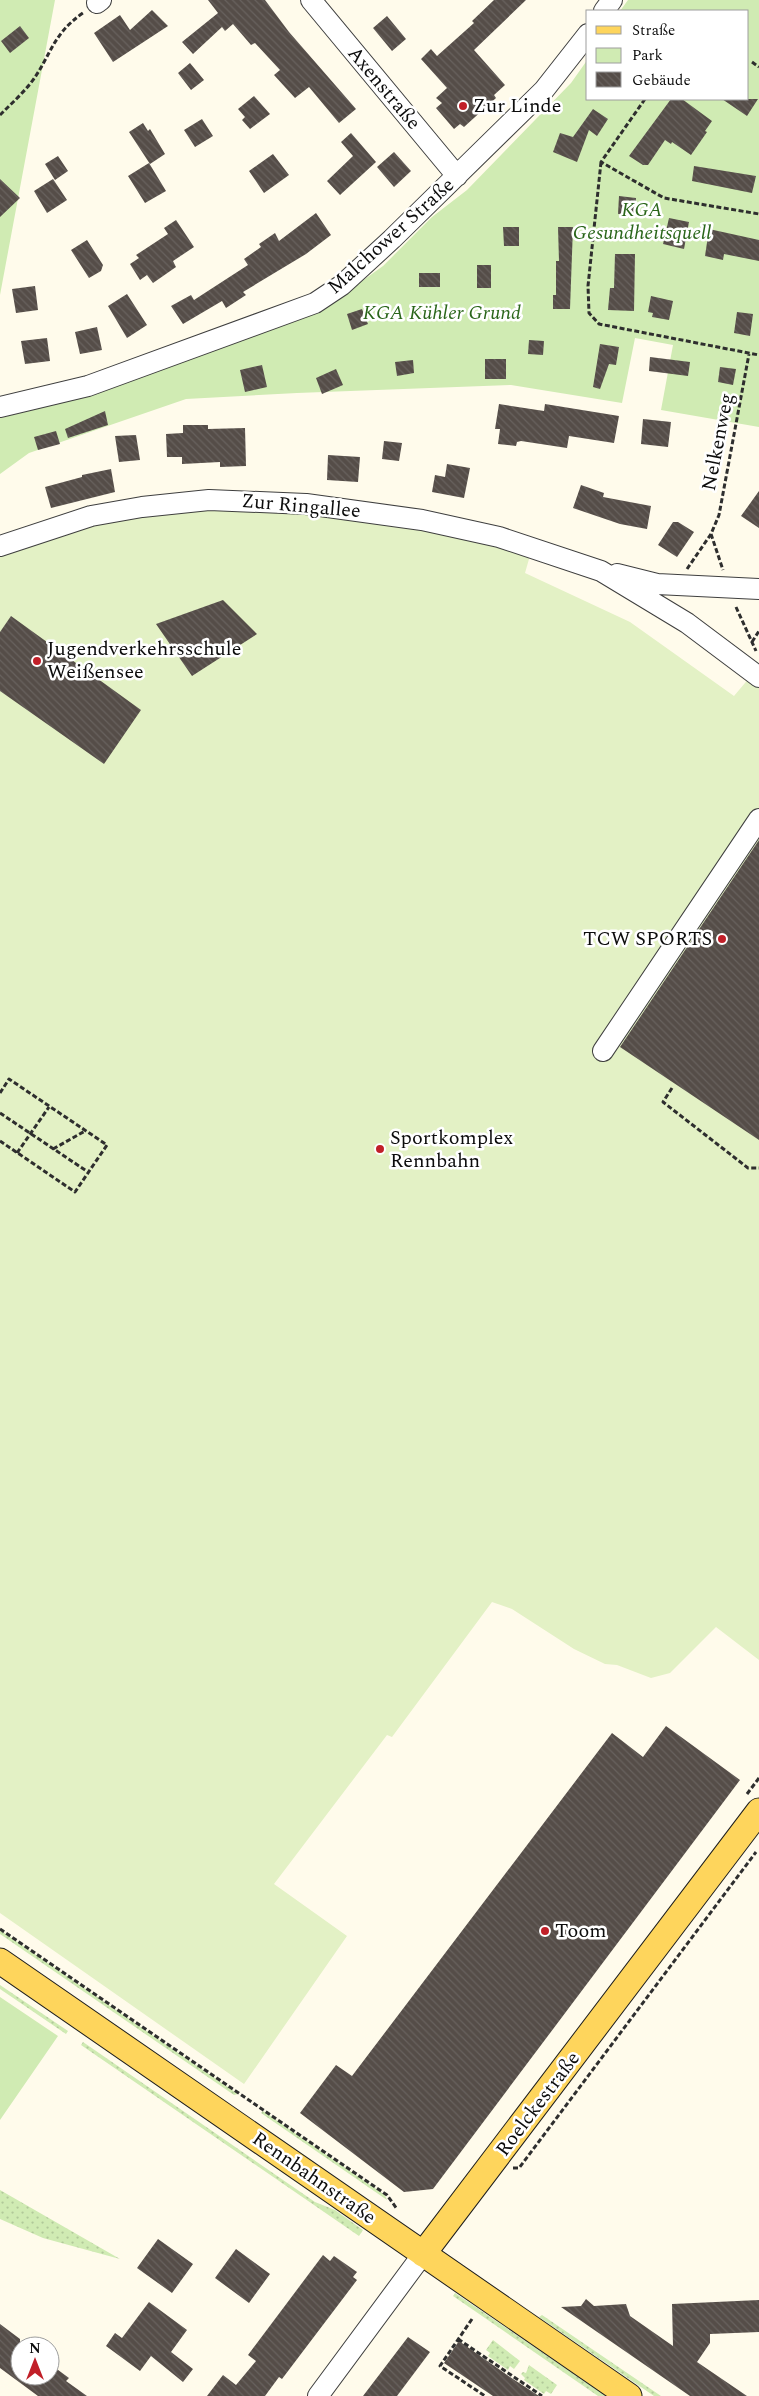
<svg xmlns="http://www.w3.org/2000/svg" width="759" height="2396" viewBox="0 0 759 2396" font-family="Spectral,serif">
  <defs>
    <pattern id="grass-dots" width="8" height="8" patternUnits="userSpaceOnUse" patternTransform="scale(1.25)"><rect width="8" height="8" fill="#d0ebb3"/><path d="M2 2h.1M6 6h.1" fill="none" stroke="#b1c899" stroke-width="1.8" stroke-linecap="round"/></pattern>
    <pattern id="building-back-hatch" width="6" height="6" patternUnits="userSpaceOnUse" patternTransform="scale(1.25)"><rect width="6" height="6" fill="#554d48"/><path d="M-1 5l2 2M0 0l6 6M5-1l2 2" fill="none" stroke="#68625e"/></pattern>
  </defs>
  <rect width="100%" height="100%" fill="#fffbeb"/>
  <path fill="url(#grass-dots)" d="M0,1930L238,2094L234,2095L0,1934Z
    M0,1985L68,2031L66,2034L0,1989Z
    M83,2042L315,2202L335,2210L363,2230L359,2236L81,2045Z
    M263,2111L385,2195L387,2200L261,2113Z
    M0,2190L120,2259L43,2238L0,2219Z
    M455,2293L606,2396H598L453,2296Z
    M542,2315L661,2396H654L539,2317Z
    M493,2340L520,2361L514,2369L510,2366L508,2370L488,2356L490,2353L486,2350Z
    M529,2365L557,2385L551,2394L546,2391L544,2394L524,2380L525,2378L521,2374L523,2372L526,2373Z"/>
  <path fill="#d0ebb3" d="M0,0H55L0,295Z
    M628,0H759V427L661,410L673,345L635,338L622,403L511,385L297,393L186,399L29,453L0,474V418L65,402L281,324L337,299L383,266L432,217L467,190L571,83L588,59V99H748V11H620Z
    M0,1997L58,2036L0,2120Z"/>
  <path fill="#e3f1c5" d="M215,506L313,508L531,552L525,573L630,622L734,696L750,677L759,685V1660L716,1627L670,1673L651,1678L617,1665L605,1664L574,1649L512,1609L492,1602L392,1737L387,1735L274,1884L347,1936L244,2084L0,1913V552L110,520Z"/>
  <path fill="url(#building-back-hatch)" d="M208,0H265L289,32L356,109L339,123L309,87L295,98L274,75L280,70L255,43L251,45L233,24L225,31L222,27L193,54L182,42L218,13Z
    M494,0H526L474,50L505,85L494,95L496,98L464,127L460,124L454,129L436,108L442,103L436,98L447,88L421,59L431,49L437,56L474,23L472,21Z
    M152,10L168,26L113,62L94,33L120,15L130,30Z
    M387,16L406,39L392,51L373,28Z
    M20,26L29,38L10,53L1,41Z
    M190,63L204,80L191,90L178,73Z
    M254,96L270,114L250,129L242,120L245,117L238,109Z
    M671,99H682L712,121L705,131L707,132L691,155L672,142L671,144L665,140L648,165H643L629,156Z
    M722,99H758L747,116Z
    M593,109L608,119L597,136L589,130L577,162L553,152L560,133L573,137Z
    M202,119L213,136L195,147L184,130Z
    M143,123L148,131L150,129L165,154L150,164L129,132Z
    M351,133L376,162L340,195L327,181L353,156L341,142Z
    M394,152L411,171L394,187L377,167Z
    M273,154L289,175L264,193L249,171Z
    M58,156L68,171L55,180L45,164Z
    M149,163L166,191L145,203L128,176Z
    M694,166L756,176L752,193L692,181Z
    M0,179L20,198L0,217Z
    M53,179L67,200L47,213L34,191Z
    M619,196L636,198L635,215L618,214Z
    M316,213L331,235L306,254L243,292L246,295L226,308L222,301L183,324L171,306L191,295L194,300L248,265L244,259L261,247L259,244L275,233L279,241Z
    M669,218L689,222L684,249L663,244Z
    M176,220L194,247L173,261L176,267L153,283L147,275L140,280L130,264L139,258L136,255L168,234L164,228Z
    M503,227H519V246H504Z
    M558,227H573L570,309H553V295H556V261H559Z
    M709,229L759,240V261L724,254L723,260L705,256Z
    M87,240L103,265L101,271L89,278L71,250Z
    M615,254H635L634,311L608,310L610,288H614Z
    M477,265H491V288H477Z
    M419,273H440V287H419Z
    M35,286L38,310L16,313L12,289Z
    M127,294L147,325L127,338L108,306Z
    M651,296L673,301L669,320L652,317L653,313L648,312Z
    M362,309L368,324L352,330L347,314Z
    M737,312L753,314L750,336L734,333Z
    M97,327L102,350L80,354L75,332Z
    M47,338L50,361L25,364L21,341Z
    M529,340L544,341L543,355L528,354Z
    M600,344L619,347L616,365L609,364L600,389L593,387Z
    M650,357L690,362L688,376L649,371Z
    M485,359H506V379H485Z
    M413,360L414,373L397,376L395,362Z
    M262,365L267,387L245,392L240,370Z
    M720,367L736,369L733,385L718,382Z
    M336,369L343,385L322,394L316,378Z
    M499,404L544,411L545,404L619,416L614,443L569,436L567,448L521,441L517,442L516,446L498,444L500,429H495Z
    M105,411L108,425L68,438L65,429Z
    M643,419L671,422L668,447L641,444Z
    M183,425H208V429L245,428L246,466L220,467V462L182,464V457H167L166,434L183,433Z
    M56,431L60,444L38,450L34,437Z
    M136,435L140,460L119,462L115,436Z
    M384,441L402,443L399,461L382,459Z
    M328,455L360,457L358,482L327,480Z
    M447,464L470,468L464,498L432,492L435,475L445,477Z
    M111,469L115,492L51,508L45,487L82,477V475Z
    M581,485L604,493L603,497L651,506L647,529L620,524L573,508Z
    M759,491V528L741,516Z
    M673,522H678L694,532L677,557L658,545Z
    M223,600L257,634L192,676L156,624Z
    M11,616L141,710L104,764L0,691V632Z
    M759,840V1140L620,1047Z
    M666,1726L740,1780L433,2189L404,2192L300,2113L336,2065L352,2076L612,1733L643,1757Z
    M158,2239L193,2264L172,2293L137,2268Z
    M236,2249L270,2274L249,2303L215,2278Z
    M323,2255L330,2261L334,2256L357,2272L353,2277L357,2280L282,2379L279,2377L265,2396H207L223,2375L236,2385L256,2361L248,2355Z
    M586,2299L594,2306L626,2304L630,2316L673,2346L672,2304L759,2300V2332L710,2334V2343L697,2362L747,2396H690L561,2307L581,2306Z
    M149,2302L187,2330L171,2352L193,2369L183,2382L151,2356L140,2371L106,2346L115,2333L122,2338Z
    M0,2324L20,2339V2376H50V2364L69,2378L66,2381L87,2396H38L0,2368Z
    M408,2337L430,2352L397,2396H363Z
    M459,2341L513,2379L539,2396H493L444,2363Z"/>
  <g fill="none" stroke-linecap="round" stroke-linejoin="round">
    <defs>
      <path id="minor" d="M311,0L457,176
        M97,3L101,0
        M604,11L612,0
        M0,407L88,386L315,303L342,285L392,239L544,90L588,34
        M0,546L91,516L142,507L209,500L306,504L422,520L499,537L601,571L687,623L759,677
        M617,574L657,584L759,589
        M603,1051L759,819
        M318,2396L423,2254"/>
      <path id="major" d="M0,1961L629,2396
        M423,2254L759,1811"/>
    </defs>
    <use href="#minor" stroke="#3f3f3f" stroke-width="22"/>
    <use href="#major" stroke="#1d1d1d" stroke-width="27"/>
    <path stroke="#2e2e2e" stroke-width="3" stroke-dasharray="5 2.5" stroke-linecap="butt" d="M752,62L759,67
      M645,99L601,162L664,198L759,214
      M0,115C10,105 21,95 30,84C51,57 51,35 83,13
      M601,162L588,286L589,313L599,324L759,355
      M711,534L723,570
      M687,569L711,534L719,515L749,354
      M736,607L756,651
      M752,642L759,631
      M672,1088L663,1102L748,1168H759
      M0,1093L9,1079L107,1145L75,1192L0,1141
      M0,1113L88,1172
      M53,1149L85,1131
      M17,1153L49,1107
      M747,1794L759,1778
      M0,1929L387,2195L397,2209
      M513,2168H519L756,1852
      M472,2319L440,2366L485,2396
      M458,2339L542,2396"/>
    <use href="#minor" stroke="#fff" stroke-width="20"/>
    <use href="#major" stroke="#fed55c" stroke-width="25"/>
  </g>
  <g fill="#c11f28" stroke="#fff" stroke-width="2">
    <circle cx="463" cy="106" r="5"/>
    <circle cx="37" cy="661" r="5"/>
    <circle cx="722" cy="939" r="5"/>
    <circle cx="380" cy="1149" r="5"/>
    <circle cx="545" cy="1931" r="5"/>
  </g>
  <g text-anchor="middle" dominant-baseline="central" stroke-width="5" stroke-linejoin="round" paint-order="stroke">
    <g font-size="20" fill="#0c0c0c" stroke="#fff">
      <text transform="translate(384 88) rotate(50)">Axenstraße</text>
      <text transform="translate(391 236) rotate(-42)">Malchower Straße</text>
      <text transform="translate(718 442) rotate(-79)">Nelkenweg</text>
      <text transform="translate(301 506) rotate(5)">Zur Ringallee</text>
      <text transform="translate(538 2104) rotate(-53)">Roelckestraße</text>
      <text transform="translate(314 2178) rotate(35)">Rennbahnstraße</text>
    </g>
    <g font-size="20" fill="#0c0c0c" stroke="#fff" text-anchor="start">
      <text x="473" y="106">Zur Linde</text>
      <text x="47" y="649">Jugendverkehrsschule<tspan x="47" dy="23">Weißensee</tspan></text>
      <text x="712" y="939" text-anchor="end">TCW SPORTS</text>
      <text x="390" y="1138">Sportkomplex<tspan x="390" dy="23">Rennbahn</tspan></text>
      <text x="555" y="1931">Toom</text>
    </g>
    <g font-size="20" font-style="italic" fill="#2a661a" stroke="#fff">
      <text x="642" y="210">KGA<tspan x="642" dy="23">Gesundheitsquell</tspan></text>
      <text x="442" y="313">KGA Kühler Grund</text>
    </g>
  </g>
  <rect x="586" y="10" width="162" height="90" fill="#ffffff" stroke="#9e9e9e"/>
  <rect x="596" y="26" width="25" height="8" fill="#fed55c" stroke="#9e9e9e"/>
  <text x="632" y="35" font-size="15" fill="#0c0c0c">Straße</text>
  <rect x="596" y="48" width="25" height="15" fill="#d0ebb3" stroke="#9e9e9e"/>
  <text x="632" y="60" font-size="15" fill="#0c0c0c">Park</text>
  <rect x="596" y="72" width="25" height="15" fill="url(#building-back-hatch)" stroke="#9e9e9e"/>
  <text x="632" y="85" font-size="15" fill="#0c0c0c">Gebäude</text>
  <g transform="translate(35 2361)"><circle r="24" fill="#ffffff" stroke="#9e9e9e"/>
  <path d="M0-4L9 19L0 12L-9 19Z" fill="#c11f28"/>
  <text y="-8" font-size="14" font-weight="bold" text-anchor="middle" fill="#0c0c0c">N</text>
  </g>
</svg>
